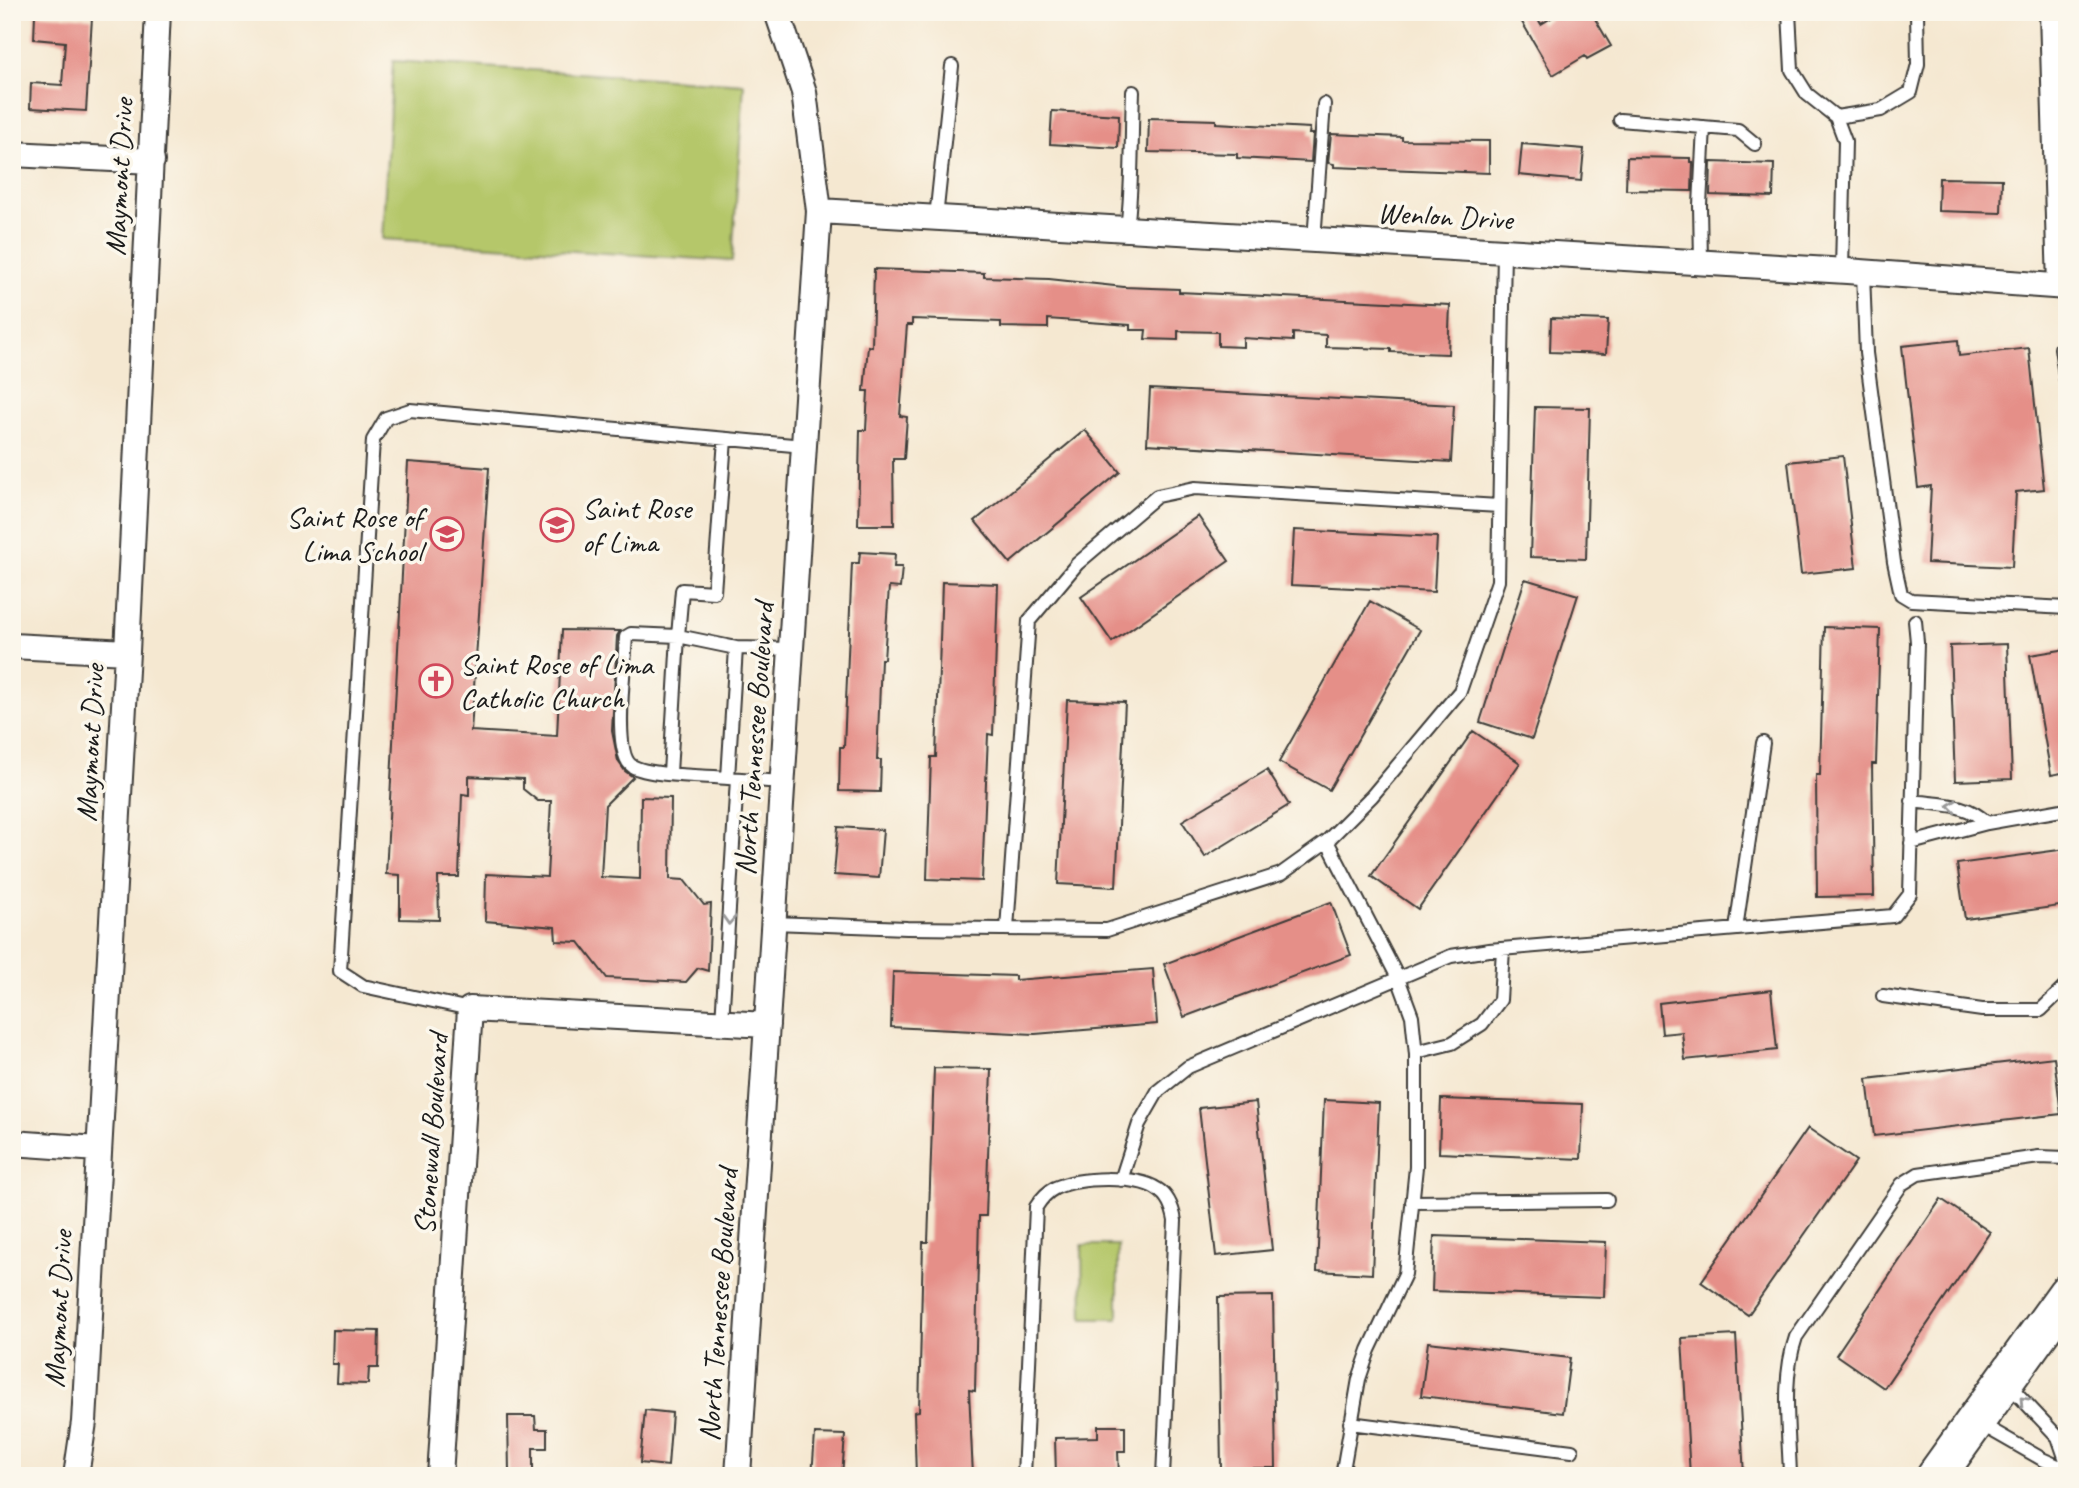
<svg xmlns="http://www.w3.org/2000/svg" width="2079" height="1488" viewBox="0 0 2079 1488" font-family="Caveat,sans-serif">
  <rect width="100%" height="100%" fill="#fbf7ec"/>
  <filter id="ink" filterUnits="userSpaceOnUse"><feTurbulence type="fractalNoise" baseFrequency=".0143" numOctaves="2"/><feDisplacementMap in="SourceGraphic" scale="14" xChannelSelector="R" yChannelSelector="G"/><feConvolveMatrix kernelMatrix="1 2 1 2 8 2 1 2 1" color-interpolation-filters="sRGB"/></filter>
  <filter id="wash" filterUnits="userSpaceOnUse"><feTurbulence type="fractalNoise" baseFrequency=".00686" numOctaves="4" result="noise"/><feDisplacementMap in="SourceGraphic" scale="28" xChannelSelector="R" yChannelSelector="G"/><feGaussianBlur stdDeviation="1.57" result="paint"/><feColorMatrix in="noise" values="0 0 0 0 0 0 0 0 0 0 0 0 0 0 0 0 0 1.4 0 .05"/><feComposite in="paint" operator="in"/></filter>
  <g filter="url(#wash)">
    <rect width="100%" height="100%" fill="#f5e8d1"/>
    <path fill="#b5c76b" stroke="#687244" stroke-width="2" d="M393,61L744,84L732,261L382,239Z
      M1082,1245H1118V1319H1083Z"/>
    <g id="blocks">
      <path fill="#e58f88" d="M1516,12H1534L1541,24L1561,12H1591L1611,46L1587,59L1585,56L1553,75Z
        M35,14L92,18L86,111L30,108L31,83L62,85L65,42L34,39Z
        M1052,111L1119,115L1118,148L1050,144Z
        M1149,118L1216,120V123L1310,128L1309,134H1313L1311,162L1237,158V154L1148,152Z
        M1331,134L1402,137V140L1489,141V173L1334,167V164L1328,163Z
        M1522,144L1584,149L1581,181L1519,175Z
        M1627,157L1690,158V162H1693L1692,191L1626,190Z
        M1711,162L1774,164L1773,197L1710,195Z
        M1939,178L2002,179L2001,213L1938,211Z
        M874,269L984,273V277L1049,279L1124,287L1179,289V292L1450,305L1448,354L1391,352V349L1326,347V335L1293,333V341L1243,338V347L1218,346V332L1178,331V340L1145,339L1146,330H1130V325L1048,319V328L1001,327V322L912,319V325H907L900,416L907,417L904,459H893L894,525H858L860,430H866L868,391H864L868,346L872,347Z
        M1551,318L1608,320L1606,354L1550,352Z
        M1958,340L1959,356L2029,348L2044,489L2016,492L2012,567L1927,563L1931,486L1918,488L1902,346Z
        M1150,389L1454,405L1451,462L1147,444Z
        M1535,407L1590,408L1586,559L1530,557Z
        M1085,430L1120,472L1010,563L975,521Z
        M1843,456L1856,568L1801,574L1788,462Z
        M408,462L489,468L471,731L557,736L562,630L620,631L617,636L612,731L618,761L625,771L633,777L605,805L601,877L640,879L641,797L671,798L670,879L684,880L704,905L711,904L708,971L698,968L686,982L607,978L579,942L556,941L555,927L485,921L486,874L547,877L551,801H538L523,789V779L469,776V795L462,794L459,877H438L439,920L400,919V875L386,874Z
        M1198,516L1229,561L1112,642L1081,597Z
        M1294,530L1437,537L1434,592L1291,585Z
        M860,552L895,554L894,567H902L900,588L889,587L884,659H881L877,760H881L880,792L839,791L840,747H844L852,563H859Z
        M1525,579L1578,595L1532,739L1480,722Z
        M942,582L998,584L993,735L988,734L982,881L927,879L931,757H936Z
        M1370,601L1420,630L1329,790L1279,762Z
        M1824,627L1880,629L1876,764H1872L1874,896L1817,897L1816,775H1820Z
        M2007,644L2012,779L1955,781L1950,646Z
        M2067,649V772L2051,775L2030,655Z
        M1067,700L1125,702L1116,887L1058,884Z
        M1473,731L1520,763L1418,909L1371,876Z
        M1267,770L1289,805L1205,857L1182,821Z
        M838,827L883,830L879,878L834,875Z
        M2067,849V905L1965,919L1957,864Z
        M1331,902L1351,955L1184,1017L1164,964Z
        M1153,969L1157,1024L1035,1034L891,1027L893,972L1015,976V980Z
        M1771,990L1777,1050L1685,1060L1682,1032L1662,1034L1659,1003Z
        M2054,1057L2061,1114L1874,1136L1867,1079Z
        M934,1068L991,1069L986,1216H979L975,1391L969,1390L973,1476H916L914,1412L919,1411L923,1242H928Z
        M1441,1099L1583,1104L1581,1159L1439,1153Z
        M1324,1100L1379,1103L1372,1274L1317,1271Z
        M1256,1102L1272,1250L1216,1256L1199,1108Z
        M1808,1128L1856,1161L1748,1315L1701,1282Z
        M1941,1199L1990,1232L1884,1388L1836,1355Z
        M1434,1236L1606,1242L1604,1297L1432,1291Z
        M1273,1296L1276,1468H1221L1218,1297Z
        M333,1330L379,1331L378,1368H369L368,1384L337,1383L338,1364H332Z
        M1736,1335L1744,1476H1690L1682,1338Z
        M1428,1342L1570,1358L1563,1413L1421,1396Z
        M645,1410L672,1413L668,1466L640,1463Z
        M508,1416H535L536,1429H547V1448H533V1471L509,1472Z
        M1098,1426H1125V1451H1118L1119,1476H1056L1055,1438L1098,1437Z
        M815,1434L845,1435L842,1476H812Z"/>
    </g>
  </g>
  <g filter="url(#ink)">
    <use href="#blocks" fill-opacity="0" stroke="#3d3b37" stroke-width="2"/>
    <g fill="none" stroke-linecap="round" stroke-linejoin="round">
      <defs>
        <path id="lane" d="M1789,12L1792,70L1807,94L1836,117L1845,141L1842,270
          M1836,117L1881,110L1911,92L1918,64L1917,12
          M1620,120L1738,130L1755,144
          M936,218L952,66
          M1127,229C1133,184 1131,138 1133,92
          M1314,240L1324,104
          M1701,262L1700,205L1704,127
          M1863,272L1866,353L1894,562L1901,594L1911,600L2067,608
          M2061,348L2067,388
          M725,439L714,592L682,590L678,636L736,648
          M670,773L678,636L631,634L626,637L625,651C624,673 613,754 632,766C649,776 705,776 728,778
          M782,782L728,778L736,648L792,649
          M1912,801C1941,805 1965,802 1987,823
          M1327,841L1398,978L1412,1016L1416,1055V1167L1405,1274L1369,1350L1359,1379L1342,1476
          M1911,843L1987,823L2067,809
          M773,923L907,928L1107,930L1281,874L1327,841L1372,796L1460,691L1498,581L1504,251
          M1007,929L1029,621L1077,564L1157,496L1195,488L1499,506
          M1736,929L1763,743
          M1883,996L1982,1010H2041L2067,985
          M470,1009L363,986L340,971L373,440L386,418L410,410L804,446
          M722,1022L737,779
          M1416,1052L1452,1043L1482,1024L1500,1000L1503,949
          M1121,1180L1139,1124L1158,1091L1188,1067L1451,956L1489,950L1893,916L1910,894L1917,642L1915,621
          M1412,1202L1607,1200
          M2008,1384L2058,1437L2067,1463
          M1350,1423L1572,1451
          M1979,1423L2042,1459L2067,1470
          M1024,1476L1036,1207C1041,1199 1047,1192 1055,1188C1079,1177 1135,1175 1157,1189C1169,1196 1173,1209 1175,1221L1163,1476
          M1790,1476C1789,1431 1781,1380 1796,1337L1902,1184L1918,1174L2039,1157L2067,1158"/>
        <path id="street" d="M2052,12L2060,287
          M12,154L152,161
          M819,211L1847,271L2067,287
          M12,646L127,652
          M12,1143L98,1149
          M76,1476L84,1422L127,652L158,12
          M440,1476L470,1009L767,1025
          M738,1476L819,211L804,92L777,12"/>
        <path id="primary" d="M1936,1476L2067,1294"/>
      </defs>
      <use href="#lane" stroke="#3d3b37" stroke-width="16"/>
      <use href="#street" stroke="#3d3b37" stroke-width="28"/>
      <use href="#primary" stroke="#3d3b37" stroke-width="42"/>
      <use href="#lane" stroke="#fff" stroke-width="12"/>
      <use href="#street" stroke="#fff" stroke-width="24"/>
      <use href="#primary" stroke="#fff" stroke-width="38"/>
    </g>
    <defs><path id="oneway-chevron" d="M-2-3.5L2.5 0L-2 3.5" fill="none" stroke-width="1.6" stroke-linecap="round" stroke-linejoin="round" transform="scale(1.75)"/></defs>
    <g stroke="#999">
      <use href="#oneway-chevron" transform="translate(1952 806) rotate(-174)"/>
      <use href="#oneway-chevron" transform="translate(729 920) rotate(93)"/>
      <use href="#oneway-chevron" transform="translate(2024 1401) rotate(-133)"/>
    </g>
  </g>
  <defs>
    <symbol id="school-ring" viewBox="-11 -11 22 22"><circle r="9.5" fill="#fbf7ec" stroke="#d1495b" stroke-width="1.5"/><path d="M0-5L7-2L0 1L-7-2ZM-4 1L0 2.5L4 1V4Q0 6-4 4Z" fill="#d1495b"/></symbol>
    <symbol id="church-ring" viewBox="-11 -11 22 22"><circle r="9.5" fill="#fbf7ec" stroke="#d1495b" stroke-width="1.5"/><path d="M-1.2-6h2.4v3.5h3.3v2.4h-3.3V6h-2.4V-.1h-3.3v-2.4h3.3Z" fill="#d1495b"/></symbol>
  </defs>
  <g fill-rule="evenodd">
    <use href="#school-ring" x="538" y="506" width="38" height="38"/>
    <use href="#school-ring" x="428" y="515" width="38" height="38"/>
    <use href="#church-ring" x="417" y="662" width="38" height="38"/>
  </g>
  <g text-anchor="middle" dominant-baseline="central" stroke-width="7" stroke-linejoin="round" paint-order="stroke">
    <g font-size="30" fill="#1c1c1c" stroke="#fbf7ec">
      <text transform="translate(119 177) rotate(-87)">Maymont Drive</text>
      <text transform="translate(1445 216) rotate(3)">Wenlon Drive</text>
      <text transform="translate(754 739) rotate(-86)">North Tennessee Boulevard</text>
      <text transform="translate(90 743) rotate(-87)">Maymont Drive</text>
      <text transform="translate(431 1134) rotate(-86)">Stonewall Boulevard</text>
      <text transform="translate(718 1305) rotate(-86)">North Tennessee Boulevard</text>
      <text transform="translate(58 1309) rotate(-87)">Maymont Drive</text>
    </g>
    <g font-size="30" fill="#1c1c1c" stroke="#fbf7ec" text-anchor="start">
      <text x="582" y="508">Saint Rose<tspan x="582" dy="34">of Lima</tspan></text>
      <text x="422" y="517" text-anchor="end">Saint Rose of<tspan x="422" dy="34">Lima School</tspan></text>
      <text x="460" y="664">Saint Rose of Lima<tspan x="460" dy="34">Catholic Church</tspan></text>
    </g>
  </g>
  <rect width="2079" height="1488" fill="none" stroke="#fbf7ec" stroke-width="42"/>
</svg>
